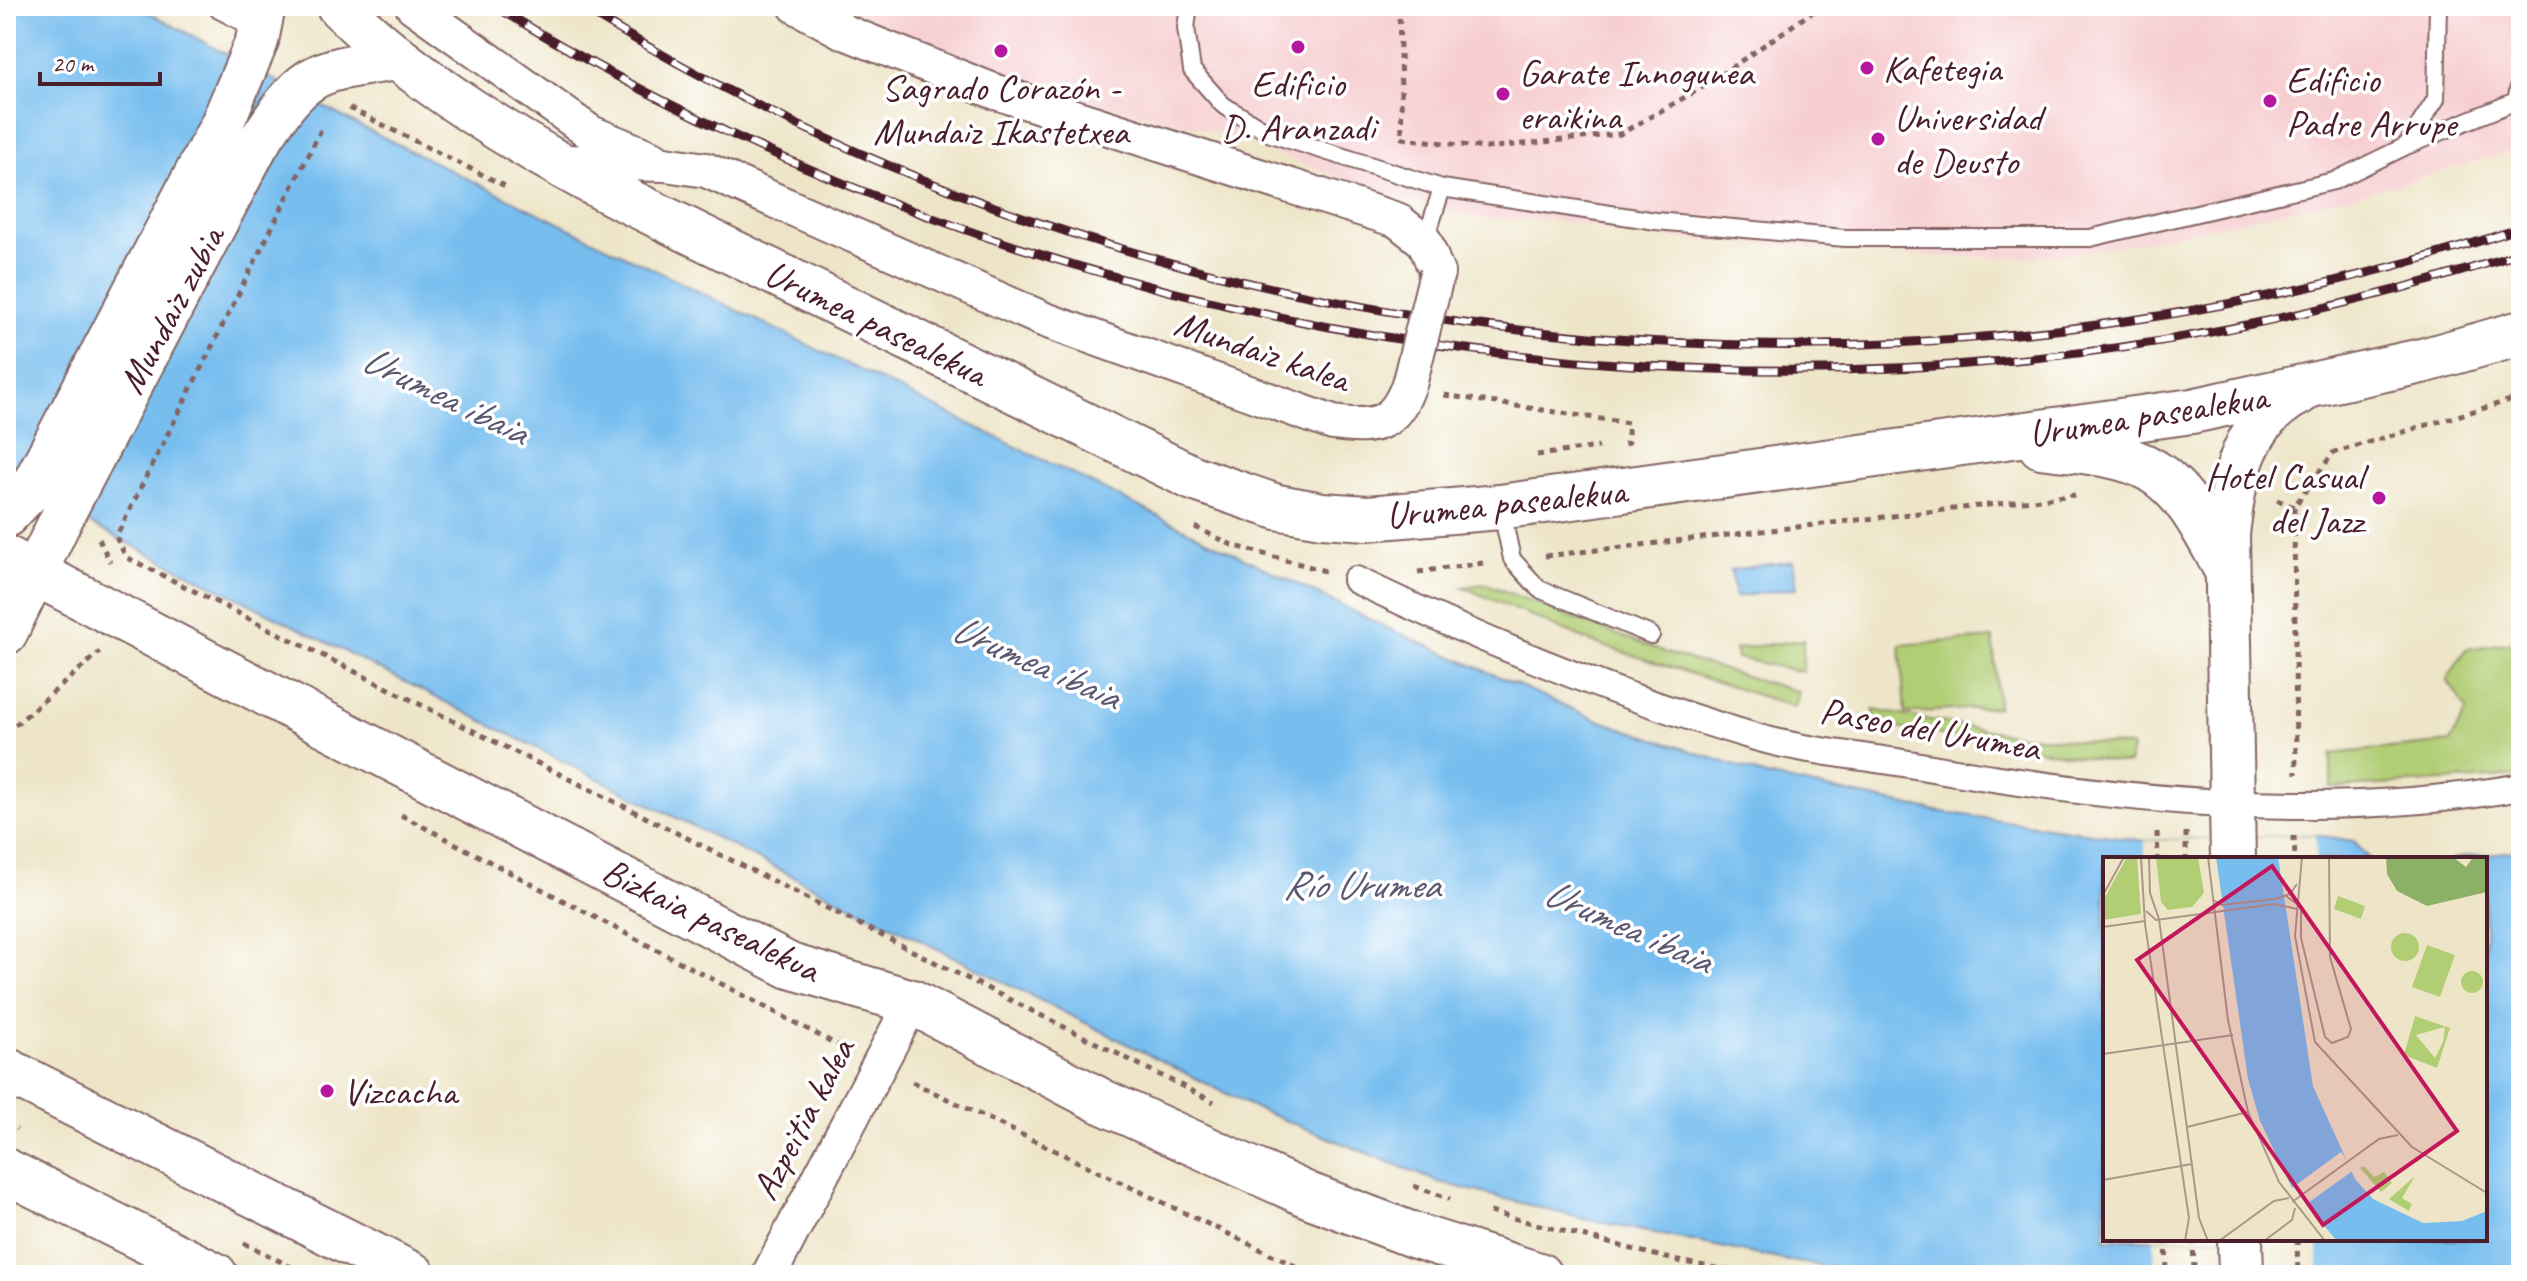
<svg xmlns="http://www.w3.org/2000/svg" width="2527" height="1281" viewBox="0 0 2527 1281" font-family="Caveat,sans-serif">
  <rect width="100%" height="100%" fill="#fff"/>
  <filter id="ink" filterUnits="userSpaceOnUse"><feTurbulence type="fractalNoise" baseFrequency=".0125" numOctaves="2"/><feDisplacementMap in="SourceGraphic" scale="16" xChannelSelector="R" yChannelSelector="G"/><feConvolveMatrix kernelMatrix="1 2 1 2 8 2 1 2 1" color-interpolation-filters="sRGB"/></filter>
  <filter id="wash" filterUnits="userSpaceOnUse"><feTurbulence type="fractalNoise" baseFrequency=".006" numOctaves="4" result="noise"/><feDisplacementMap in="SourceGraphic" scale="32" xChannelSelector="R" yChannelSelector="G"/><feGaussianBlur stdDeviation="1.8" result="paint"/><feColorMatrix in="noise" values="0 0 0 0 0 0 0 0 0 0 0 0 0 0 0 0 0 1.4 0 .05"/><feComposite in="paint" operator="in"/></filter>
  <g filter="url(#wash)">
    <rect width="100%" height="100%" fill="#eee5c8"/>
    <path fill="#f7cfd1" d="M841,6H2521V149L2380,189L2241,221L2121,246L2039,257H1949L1638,236L1548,219H1482L1397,197L1209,130L1025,86Z"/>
    <path fill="#b1ce75" stroke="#7e7650" stroke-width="2" d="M1486,584L1663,652L1799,692L1795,707L1591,642L1463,587Z
      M1993,638L1998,707L1905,713L1900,645Z
      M1803,640V672L1737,658L1735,649Z
      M2521,641V776L2331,788V754L2450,742L2467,710L2447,680L2466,649Z
      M1874,710L2004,733L2132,747L2129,764L1872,724Z"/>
    <path fill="#77beef" stroke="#606e8d" stroke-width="2" d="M6,6H137L352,122L1381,625L1595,719L1766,776L1936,811L2145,841L2316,835L2354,841L2370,859H2105V1239H2485V859H2452L2521,850V1275H1881L1784,1260L1580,1218L1439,1182L1257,1109L116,537L6,480Z
      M1793,561L1797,588L1735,597L1731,570Z"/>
    <path fill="#eee5c8" d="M2316,835V859H2145V841Z
      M2154,1239H2318V1275H2155Z"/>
  </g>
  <g filter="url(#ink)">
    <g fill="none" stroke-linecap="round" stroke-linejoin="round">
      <defs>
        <path id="service" d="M1189,6L1186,28L1192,70L1223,105L1271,134L1442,188L1656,221L1845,238H2090L2334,181L2406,146L2436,99L2438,6
          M842,31L843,6
          M2406,146L2516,101L2521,77
          M1425,242L1442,188
          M1501,508L1512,559L1539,589L1651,635"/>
        <path id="pedestrian" d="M222,6L243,17
          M1356,580C1483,641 1613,695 1749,735C1800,751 1857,755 1909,764C2110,800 2318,823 2521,787"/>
        <path id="minor" d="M413,6L591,133L654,159
          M796,6L842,31L996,92L1397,220L1425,242L1437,273
          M561,162L665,164L706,170L1045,320L1333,423C1376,429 1396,425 1410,381
          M769,1275L912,1002"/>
        <path id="tertiary" d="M6,516L29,492L222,124L257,41L264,6
          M6,633L65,511L257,145C306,70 310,72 396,59"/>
        <path id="secondary" d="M339,6C412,80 527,149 620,197L1193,478L1277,507L1322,515L1368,518L1500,507L2192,411L2426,360L2521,333
          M2041,446C2075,451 2121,452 2151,470C2187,491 2207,535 2226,569
          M6,558L790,966L912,1002L1103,1102L1308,1195L1413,1235L1539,1275
          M2233,859L2227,535C2233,478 2243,420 2300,392
          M6,1070L413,1275
          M6,1171L215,1275
          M2240,1239L2241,1275"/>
      </defs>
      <use href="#service" stroke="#836462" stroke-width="20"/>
      <use href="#pedestrian" stroke="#836462" stroke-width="30"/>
      <use href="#minor" stroke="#836462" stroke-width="38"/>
      <use href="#tertiary" stroke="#836462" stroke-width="46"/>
      <use href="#secondary" stroke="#836462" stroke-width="48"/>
      <path stroke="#836462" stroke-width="5" stroke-dasharray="6 6" stroke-linecap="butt" d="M1399,6L1402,138L1486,148L1620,134L1703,87L1821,6
        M349,108L505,186
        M321,130L116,537L126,557L1214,1102
        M1444,395L1628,423V443L1624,444
        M1537,455L1599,447
        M2277,500L2294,507L2333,453L2521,397
        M2294,507L2296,774
        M1195,527L1232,545L1325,571
        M99,539L110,562
        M1545,556L2075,495
        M1418,572L1483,563
        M6,733L100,652
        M401,815L845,1049
        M2157,832L2158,859
        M2186,832V859
        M2294,836L2295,859
        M912,1082L1314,1275
        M6,1123L17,1129
        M1414,1186L1450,1199
        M1490,1212L1678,1261L1754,1275
        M2166,1239L2167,1275
        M2193,1239L2194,1272H2200
        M2297,1239L2298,1275
        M244,1243L307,1275"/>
      <use href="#service" stroke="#fff" stroke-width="16"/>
      <use href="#pedestrian" stroke="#fff" stroke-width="26"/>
      <use href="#minor" stroke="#fff" stroke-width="34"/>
      <use href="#tertiary" stroke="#fff" stroke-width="42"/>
      <use href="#secondary" stroke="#fff" stroke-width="44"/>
      <defs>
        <path id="rail" d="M495,6C943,283 1490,409 2015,360C2187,344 2357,305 2521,253
          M580,6C1156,364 1879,440 2521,228"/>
      </defs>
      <use href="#rail" stroke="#4a1f2b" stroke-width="9"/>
      <use href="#rail" stroke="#fff" stroke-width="6" stroke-dasharray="18" stroke-linecap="butt"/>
      <defs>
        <path id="minor-bridge" d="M1410,381L1437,273"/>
      </defs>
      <use href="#minor-bridge" stroke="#836462" stroke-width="38" stroke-linecap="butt"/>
      <use href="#minor-bridge" stroke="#fff" stroke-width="34"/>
    </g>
  </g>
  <g fill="#b5179e" stroke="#fff" stroke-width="3">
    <circle cx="1298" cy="47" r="8"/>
    <circle cx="1001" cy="51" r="8"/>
    <circle cx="1867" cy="68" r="8"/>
    <circle cx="1503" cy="94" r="8"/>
    <circle cx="2270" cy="101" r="8"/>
    <circle cx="1878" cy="139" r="8"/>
    <circle cx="2379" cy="498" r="8"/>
    <circle cx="327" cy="1091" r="8"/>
  </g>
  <g text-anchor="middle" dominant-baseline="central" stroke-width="7" stroke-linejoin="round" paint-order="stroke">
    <g font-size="38" fill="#4a1f2b" stroke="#fff" text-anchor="start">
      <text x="1883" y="68">Kafetegia</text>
      <text x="1519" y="72">Garate Innogunea<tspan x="1519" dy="44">eraikina</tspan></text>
      <text x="2286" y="79">Edificio<tspan x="2286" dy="44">Padre Arrupe</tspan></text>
      <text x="1298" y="83" text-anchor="middle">Edificio<tspan x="1298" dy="44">D. Aranzadi</tspan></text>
      <text x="1001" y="87" text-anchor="middle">Sagrado Corazón -<tspan x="1001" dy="44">Mundaiz Ikastetxea</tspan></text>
      <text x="1894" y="117">Universidad<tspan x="1894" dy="44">de Deusto</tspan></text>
      <text x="2363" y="476" text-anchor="end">Hotel Casual<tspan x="2363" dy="44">del Jazz</tspan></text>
      <text x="343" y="1091">Vizcacha</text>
    </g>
    <g font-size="38" fill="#4a1f2b" stroke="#fff">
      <text transform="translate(171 310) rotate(-62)">Mundaiz zubia</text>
      <text transform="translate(876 323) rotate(26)">Urumea pasealekua</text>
      <text transform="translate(1262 351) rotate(19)">Mundaiz kalea</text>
      <text transform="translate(2148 415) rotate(-9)">Urumea pasealekua</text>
      <text transform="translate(1506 503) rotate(-6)">Urumea pasealekua</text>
      <text transform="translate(1930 729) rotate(10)">Paseo del Urumea</text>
      <text transform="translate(711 920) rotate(26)">Bizkaia pasealekua</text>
      <text transform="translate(803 1119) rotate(-62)">Azpeitia kalea</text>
    </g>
    <g font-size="40" font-style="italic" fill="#5a5770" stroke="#fff">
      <text transform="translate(445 395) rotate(26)">Urumea ibaia</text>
      <text transform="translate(1036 662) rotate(24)">Urumea ibaia</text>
      <text x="1361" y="885">Río Urumea</text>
      <text transform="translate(1628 926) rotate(24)">Urumea ibaia</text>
    </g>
  </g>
  <g transform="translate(2103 857)">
    <rect width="384" height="384" fill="#eee5c8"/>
    <path d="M24,0H34L38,57L0,63L1,42ZM53,0H95L101,36L89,50L65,53L58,45ZM235,39L262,49L258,62L231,52ZM288 90a14 14 0 1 1 28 0a14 14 0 1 1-28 0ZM324,88L352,98L337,140L309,130ZM358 125a11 11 0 1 1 22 0a11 11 0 1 1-22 0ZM312,159L347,171L334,211L301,198ZM342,170L340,185L332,201L313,178ZM261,309L271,320L281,315L289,326L278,335L257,311ZM312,319L299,341L309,347L306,354L286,342Z" fill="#b1ce75" fill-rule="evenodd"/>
    <path d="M283,0H350L363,10L370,0H384V35L324,49L294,34L284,17Z" fill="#8cb166"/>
    <path d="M113,0H175L210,229L252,322L270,342L320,366L359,364L384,354V384H234L189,331L157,264L145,222Z" fill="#77beef"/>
    <path d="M238,295L251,313L202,348L189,331Z" fill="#eee5c8"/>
    <path fill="none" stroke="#ac9689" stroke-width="2" d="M38,0L42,67L86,361L82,384M46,0L47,36L56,62L96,361L105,384M105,0L125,163L145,255L176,325L222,384M199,0L192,79L212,185L309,290L384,336M0,38L21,0M183,39L198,50V81L222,180L229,186L245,180L248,172L227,100L226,0M110,43L119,48L172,42L187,37L194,27M43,54L53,63L172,47L194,52M0,70L42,64M0,197L130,178M84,270L145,255M0,323L89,307M189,345L276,282L295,278M116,384L171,344L186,341M161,384L189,363L192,351"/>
    <path fill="#c2185b" fill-opacity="0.15" stroke="#c2185b" stroke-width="4" d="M169,9L354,274L220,368L34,103Z"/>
    <rect width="384" height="384" fill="none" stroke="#4a1f2b" stroke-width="4"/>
  </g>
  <rect width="2527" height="1281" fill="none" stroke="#fff" stroke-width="32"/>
  <path d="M40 72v12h120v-12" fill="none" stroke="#4a1f2b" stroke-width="4"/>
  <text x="52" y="72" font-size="24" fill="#4a1f2b" stroke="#ffffff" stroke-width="6" paint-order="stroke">20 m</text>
</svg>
